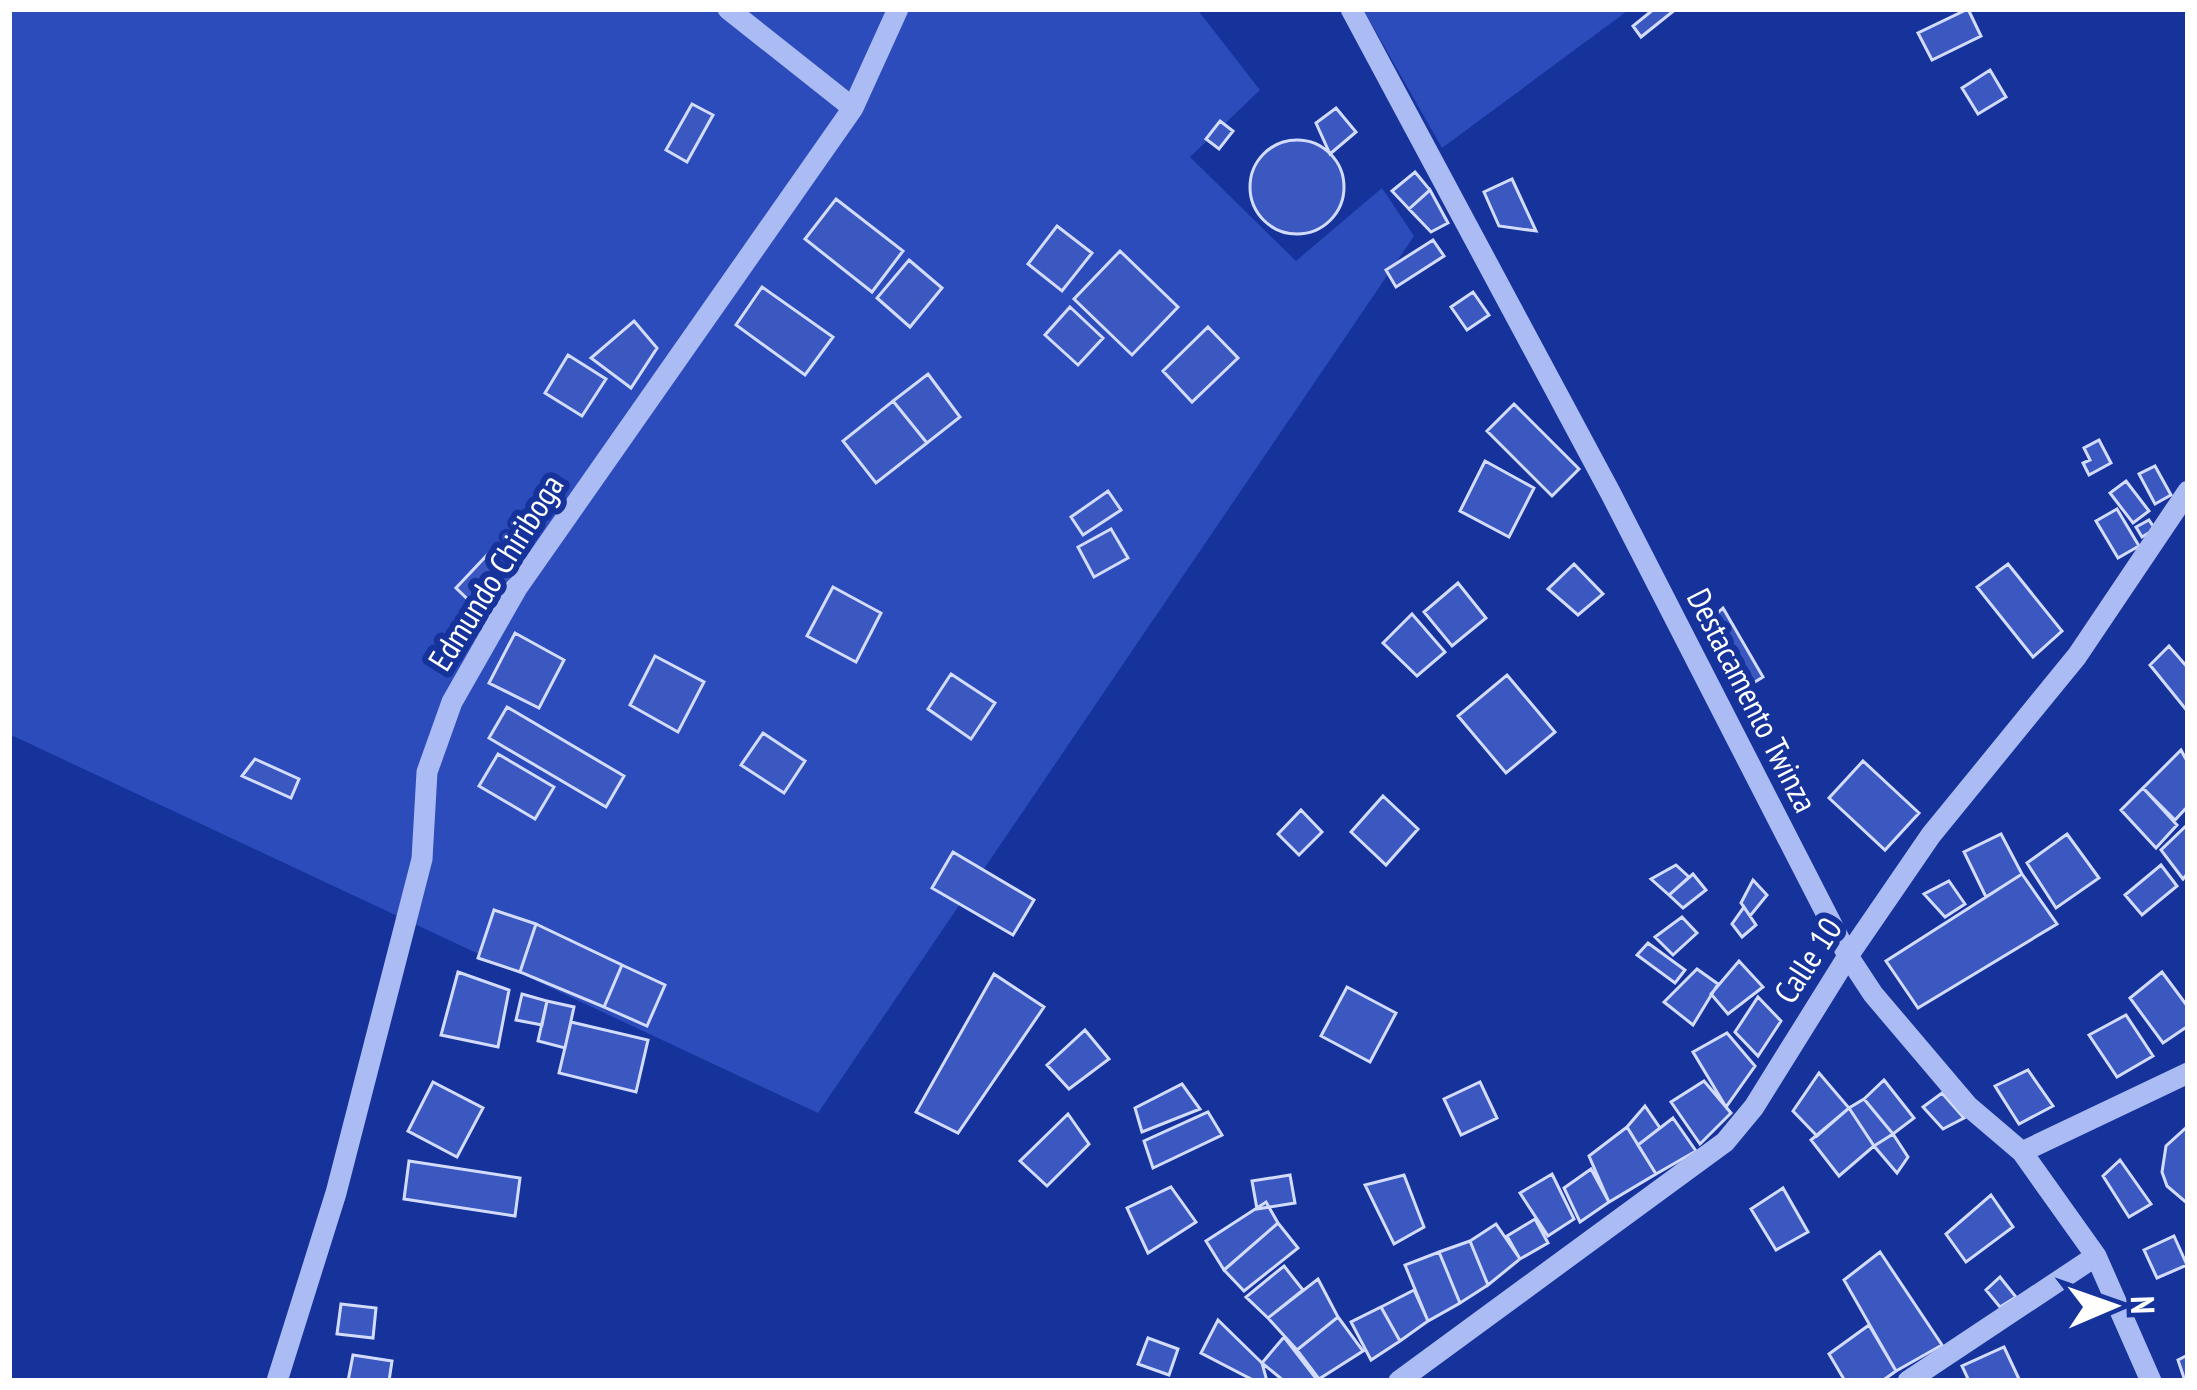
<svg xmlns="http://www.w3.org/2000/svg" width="2197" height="1390" viewBox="0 0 2197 1390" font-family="'PT Sans Narrow',sans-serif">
  <rect width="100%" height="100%" fill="#16329b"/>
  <path fill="#2c4cbb" d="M9,9H1197L1260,90L1190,157L1296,261L1382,188L1414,236L818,1113L9,734Z
    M1363,9H1630L1442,148Z"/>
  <path fill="#3a58c0" stroke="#d3dcfd" stroke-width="3" d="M1654,9H1676L1641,37L1633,26Z
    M1968,9L1981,36L1932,60L1918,33Z
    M1990,70L2006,97L1978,114L1962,88Z
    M692,104L713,115L687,162L666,150Z
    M1336,108L1356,132L1330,154L1316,123Z
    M1220,121L1233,131L1219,149L1206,139Z
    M1250 187a47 47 0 1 1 94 0a47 47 0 1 1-94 0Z
    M1415,172L1430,190L1409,209L1392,191Z
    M1512,179L1536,231L1499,226L1484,192Z
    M1430,190L1448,223L1431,232L1409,209Z
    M836,199L903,251L872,292L805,239Z
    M1057,226L1092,253L1062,291L1028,264Z
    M1433,240L1444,256L1396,287L1386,270Z
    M1120,251L1178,307L1132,355L1074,299Z
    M909,260L942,288L910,327L877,298Z
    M762,287L833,337L805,375L736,325Z
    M1473,292L1489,315L1467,330L1451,307Z
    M1070,307L1103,338L1078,365L1045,335Z
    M634,321L657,348L631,388L591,358Z
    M1208,327L1238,358L1192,402L1163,371Z
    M568,355L606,379L582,416L545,393Z
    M928,374L960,417L927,443L893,401Z
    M893,401L927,443L876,483L843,441Z
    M1514,404L1579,469L1552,496L1487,431Z
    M2099,440L2111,463L2089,475L2083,463L2090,460L2084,448Z
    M1485,461L1534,488L1509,537L1460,511Z
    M2155,466L2171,495L2155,504L2139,474Z
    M2126,481L2149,511L2133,523L2110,493Z
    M1108,491L1121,510L1083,535L1071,517Z
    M2117,509L2139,546L2118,558L2096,521Z
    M2149,520L2155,529L2142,537L2136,527Z
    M1111,529L1128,558L1094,577L1078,547Z
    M489,553L514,577L481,612L456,588Z
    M1574,564L1603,594L1578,615L1548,589Z
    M2008,564L2062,631L2033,657L1977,587Z
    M1458,583L1486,618L1452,646L1424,612Z
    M833,587L881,613L856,662L807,636Z
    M1723,608L1763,677L1737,693L1702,627Z
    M1412,614L1445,652L1417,676L1383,643Z
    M515,633L564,660L539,708L489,683Z
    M2169,646L2188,668V712L2150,665Z
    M655,656L704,682L678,732L630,705Z
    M951,674L995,703L971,739L928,709Z
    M1507,675L1555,732L1506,773L1458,716Z
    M507,707L624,776L606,807L489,738Z
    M763,733L805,761L784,793L741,765Z
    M2181,750L2188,763V806L2175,820L2143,788Z
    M498,754L554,787L535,819L479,786Z
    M255,759L299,779L291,798L242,776Z
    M1863,761L1919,813L1885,850L1829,798Z
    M2143,788L2177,825L2156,848L2121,810Z
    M1383,796L1418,829L1386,865L1351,832Z
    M1301,810L1322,832L1299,855L1278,834Z
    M2188,824V873L2183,879L2161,850Z
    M2001,834L2022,874L1986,897L1964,852Z
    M2067,834L2099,878L2056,908L2027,863Z
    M953,852L1034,900L1013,935L932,888Z
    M1676,865L1689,877L1669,895L1651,879Z
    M2161,865L2177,886L2142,915L2125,895Z
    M1693,874L1706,890L1683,908L1669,895Z
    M2022,874L2057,924L1918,1008L1886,961Z
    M1753,880L1767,895L1750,916L1741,903Z
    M1949,881L1965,904L1945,917L1924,894Z
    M1744,907L1756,925L1742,937L1732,924Z
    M494,910L536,924L520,972L478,958Z
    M1682,917L1697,933L1673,955L1655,937Z
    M536,924L622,965L604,1007L520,972Z
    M1648,943L1685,970L1675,983L1637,955Z
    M1739,961L1763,987L1728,1014L1711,994Z
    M622,965L665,985L647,1026L604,1007Z
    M1697,969L1718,984L1693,1025L1664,1002Z
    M458,972L509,990L498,1047L441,1035Z
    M2162,972L2188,1007V1026L2163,1043L2130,998Z
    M994,974L1044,1007L958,1133L916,1112Z
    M1347,987L1396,1013L1370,1062L1321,1036Z
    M522,994L547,1001L542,1025L516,1020Z
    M1758,997L1781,1021L1758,1056L1735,1032Z
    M547,1001L574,1007L565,1048L538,1041Z
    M2126,1015L2153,1056L2117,1077L2089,1035Z
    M571,1022L648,1040L636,1092L559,1073Z
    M1085,1030L1109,1059L1069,1089L1047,1065Z
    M1727,1033L1755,1066L1726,1107L1693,1052Z
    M2028,1070L2053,1106L2019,1124L1995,1086Z
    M1819,1073L1849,1108L1817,1136L1793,1111Z
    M1884,1080L1914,1118L1893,1134L1864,1099Z
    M1704,1081L1731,1113L1700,1144L1671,1102Z
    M433,1082L483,1108L457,1157L408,1131Z
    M1480,1082L1497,1118L1461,1135L1444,1099Z
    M1182,1084L1200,1109L1142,1132L1135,1108Z
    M1942,1093L1964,1118L1943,1129L1923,1107Z
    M1864,1099L1893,1134L1874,1146L1849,1108Z
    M1645,1106L1660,1128L1638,1145L1627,1127Z
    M1849,1108L1874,1146L1839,1176L1811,1140Z
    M1208,1112L1222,1135L1153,1168L1144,1141Z
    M1068,1114L1089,1144L1047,1186L1020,1161Z
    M1673,1118L1696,1151L1656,1174L1638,1145Z
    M2188,1126V1204L2167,1186L2162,1172L2166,1146Z
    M1627,1127L1656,1174L1609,1202L1589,1156Z
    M1893,1134L1908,1157L1897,1173L1874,1146Z
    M2120,1160L2151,1204L2129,1217L2103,1176Z
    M409,1161L520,1178L515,1216L404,1199Z
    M1591,1169L1609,1202L1580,1222L1564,1188Z
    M1552,1174L1574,1219L1548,1236L1520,1193Z
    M1290,1175L1295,1203L1257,1209L1252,1181Z
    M1404,1175L1424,1227L1394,1244L1365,1185Z
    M1171,1187L1196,1222L1148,1253L1127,1208Z
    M1783,1188L1808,1232L1776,1250L1751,1209Z
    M1991,1195L2013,1227L1966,1262L1946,1234Z
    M1266,1202L1278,1223L1224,1270L1206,1241Z
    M1535,1219L1548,1243L1520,1259L1507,1236Z
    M1278,1223L1298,1248L1244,1291L1224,1270Z
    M1496,1224L1520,1259L1488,1285L1470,1241Z
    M2174,1236L2187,1265L2157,1278L2144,1250Z
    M1470,1241L1488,1285L1460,1303L1439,1252Z
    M1439,1252L1460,1303L1428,1321L1405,1265Z
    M1880,1252L1942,1345L1896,1371L1844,1280Z
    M1284,1266L1303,1290L1268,1318L1246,1297Z
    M2000,1277L2016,1297L2000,1307L1986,1290Z
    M1318,1279L1338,1317L1297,1350L1268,1318Z
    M1414,1290L1428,1321L1400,1341L1381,1307Z
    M341,1304L376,1308L373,1338L337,1334Z
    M1381,1307L1400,1341L1371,1360L1351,1322Z
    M1338,1317L1363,1351L1319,1379L1297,1350Z
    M1218,1320L1262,1363L1267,1381H1255L1201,1353Z
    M1869,1325L1896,1371L1882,1381H1845L1829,1354Z
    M1284,1337L1318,1381H1284L1262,1363Z
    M1148,1338L1178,1349L1169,1375L1138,1364Z
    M2004,1347L2020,1381H1969L1962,1366Z
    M353,1355L392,1361L389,1381H348Z
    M2188,1355V1381H2185L2178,1360Z"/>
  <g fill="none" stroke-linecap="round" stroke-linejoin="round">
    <path stroke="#abbbf3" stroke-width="21" d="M728,9L853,108
      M1351,9L1610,492L1848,956L1873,994L1968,1106L2022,1152L2096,1256L2151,1381
      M2022,1152L2188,1073
      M277,1381L336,1193L422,859L427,772L452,702L517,588L853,108L898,9
      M1399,1381L1725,1142L1754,1107L1848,956L1931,835L2077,656L2188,491
      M1908,1381L2096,1256"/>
  </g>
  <g text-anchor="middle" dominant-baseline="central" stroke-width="12" stroke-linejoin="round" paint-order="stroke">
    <g font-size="33" fill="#fff" stroke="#16329b">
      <text transform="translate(495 572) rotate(-58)">Edmundo Chiriboga</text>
      <text transform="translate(1753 700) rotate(63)">Destacamento Twinza</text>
      <text transform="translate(1807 960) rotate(-57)">Calle 10</text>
    </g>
  </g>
  <rect width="2197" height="1390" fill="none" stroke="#ffffff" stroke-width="24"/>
  <g transform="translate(2113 1306) rotate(88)" stroke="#16329b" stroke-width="9" paint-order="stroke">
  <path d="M0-9L21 45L0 30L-21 45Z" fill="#ffffff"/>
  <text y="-18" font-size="33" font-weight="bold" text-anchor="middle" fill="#ffffff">N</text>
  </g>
</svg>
